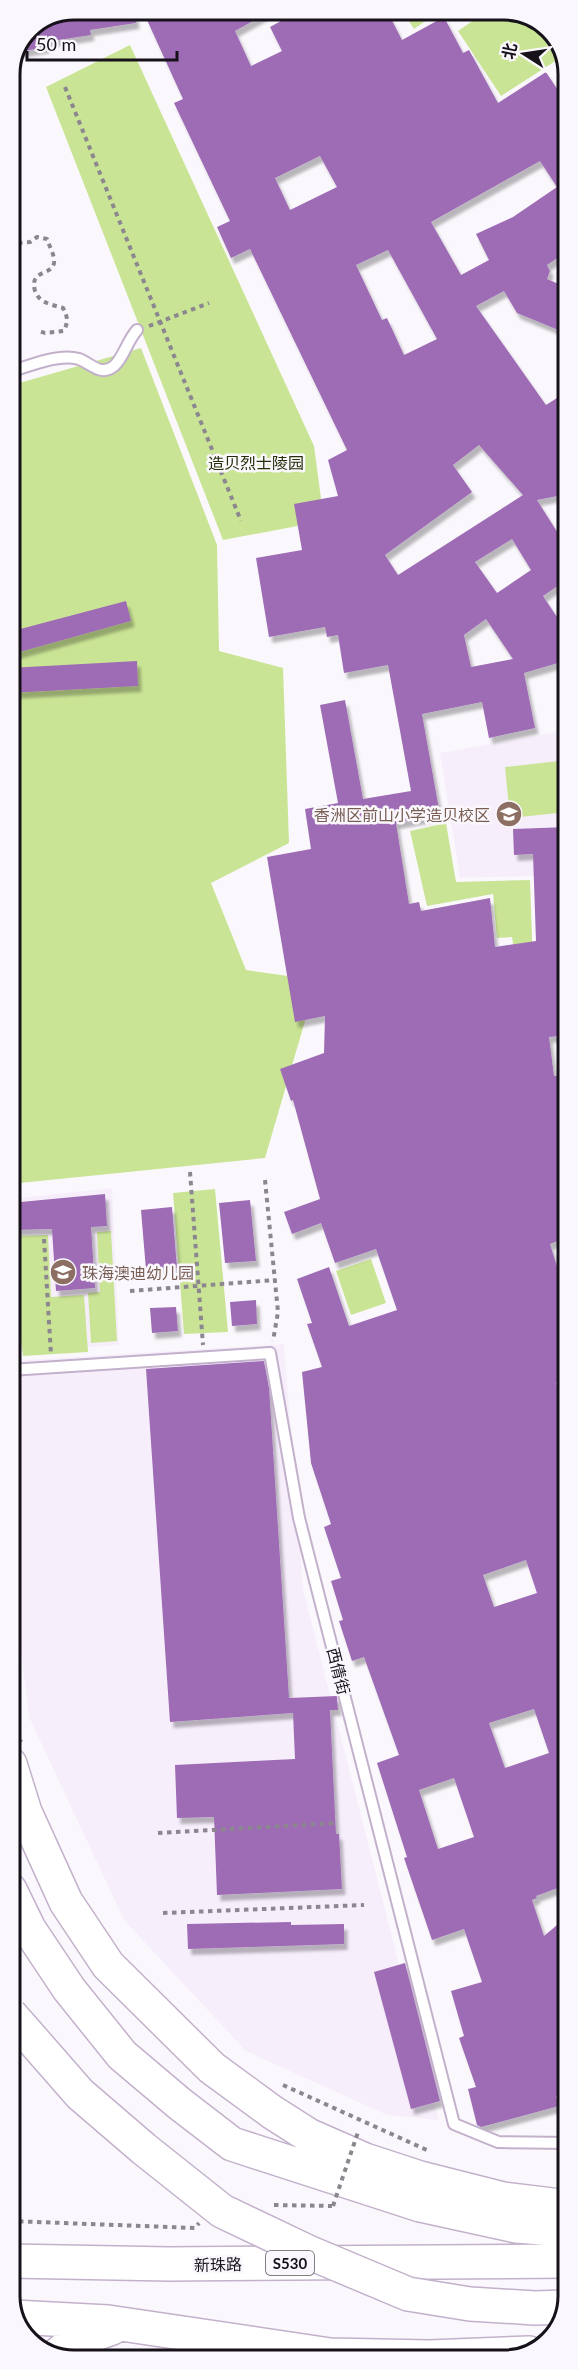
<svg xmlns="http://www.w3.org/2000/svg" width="578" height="2370" viewBox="0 0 578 2370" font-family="Lato,'Noto Sans SC',sans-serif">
  <defs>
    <filter id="shadow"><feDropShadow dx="3.5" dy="6" stdDeviation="1.5" flood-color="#0004"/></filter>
  </defs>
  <rect width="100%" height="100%" fill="#fbf8fd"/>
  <path fill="#f7eefc" d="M568,730V875L460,878L440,753Z
    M112,1188L119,1345L10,1353V1199Z
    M284,1344L303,1589L439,2120L387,2115L246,2051L124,1920L29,1717L10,1558V1532L20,1485L12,1361Z"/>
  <path fill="#cae495" d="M401,9H442L414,29Z
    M490,9C535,10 534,25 557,60L501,96L458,31Z
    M130,45L314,446L324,521L223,540L46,87Z
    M141,348L217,545L219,651L283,668L289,843L211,883L246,970L317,980L265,1158L10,1184L9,386Z
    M568,760V812L510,818L505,767Z
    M446,823L456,882L530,880L533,966L517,968L512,937L497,938L493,894L427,906L410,831Z
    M215,1189L228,1332L184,1334L173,1193Z
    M111,1231L117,1341L91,1343L88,1293L100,1292L97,1232Z
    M48,1235L51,1297L84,1295L88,1352L23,1356L10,1258V1236Z
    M371,1259L386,1303L351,1315L336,1271Z"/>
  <path fill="#9e6cb5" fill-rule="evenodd" filter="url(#shadow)" d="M73,9H134L136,23L90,30L91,35L46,42L47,47L18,52L28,28Z
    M169,9H275L235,31L251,66L282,51L270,27L303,9H386L402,40L444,17L463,53L469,50L498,103L546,72L561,95L568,91V251L547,265L550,271L547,279L568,288V334L517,313L504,291L476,306L546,405L568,391V494L537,500L568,549V579L543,596L561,623L568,620V660L524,673L535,728L489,738L482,702L422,714L440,815L396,823L409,904L419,902L421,911L490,898L495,947L536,941L533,854L514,855L513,829L568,827V1035L549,1037L554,1076L568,1074V1237L550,1244L568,1302L569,1378L556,1383L569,1420V1538L557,1542L569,1582V1884L536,1896L537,1898L532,1900L544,1936L569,1915V2091L556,2096L559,2106L481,2127L477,2125L468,2089L476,2087L459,2038L464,2036L451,1991L482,1982L464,1929L432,1940L404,1858L407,1857L377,1763L399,1755L364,1657L352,1661L339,1621L343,1620L331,1581L341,1578L324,1527L331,1524L311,1463L302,1372L322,1367L307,1324L312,1323L297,1279L329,1267L349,1326L397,1310L376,1249L335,1263L321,1223L292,1234L284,1212L320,1199L293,1100L291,1101L280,1069L324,1053L325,1016L295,1022L267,857L311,849L305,809L338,803L320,705L345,700L363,799L411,791L388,665L344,673L338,635L327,637L325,627L269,637L256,558L302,550L294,504L338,496L328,460L347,450L250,249L231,258L217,227L230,221L174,103L183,99L147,20ZM320,156L337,187L290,210L275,178ZM540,161L557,187L513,217L476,234L489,260L461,275L431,222ZM388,250L437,339L404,355L387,318L382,320L356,265ZM479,445L523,495L398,575L385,555L472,492L453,465ZM512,539L531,570L497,593L475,562ZM486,619L513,659L471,667L464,635ZM526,1560L537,1593L494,1607L483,1575ZM534,1709L549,1753L505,1768L489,1723ZM454,1778L474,1837L438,1849L419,1790Z
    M126,601L131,621L9,655V632Z
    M137,661L138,686L9,693V668Z
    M105,1194L107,1226L91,1227L95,1288L56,1291L52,1229L10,1230V1203Z
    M250,1200L256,1261L225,1263L219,1203Z
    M172,1207L177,1268L146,1270L141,1210Z
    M256,1300L257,1324L232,1326L230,1302Z
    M176,1307L178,1331L152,1333L150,1308Z
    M264,1361L269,1388L289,1698L337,1696L338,1710H330L336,1834H339L342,1889L217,1895L214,1817L177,1818L175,1765L295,1759L293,1713L170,1722L146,1369Z
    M291,1922V1925L344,1924V1944L188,1949L187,1924Z
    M405,1963L440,2101L411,2109L374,1972Z"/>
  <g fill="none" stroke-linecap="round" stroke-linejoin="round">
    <defs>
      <path id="lane" d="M9,372C30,366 58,353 79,359C90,363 101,377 114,366C124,357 127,341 137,330
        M10,1370L270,1353L299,1518L454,2124L498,2142L569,2143"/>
      <path id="highway" d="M10,1764L25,1812L66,1902L108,1965L212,2068L272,2112L308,2135L365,2160L420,2178L503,2199L569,2207
        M10,1890L29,1929L69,1989L122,2055L180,2104L232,2144L420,2205L516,2226L569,2230
        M10,2261L169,2264L569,2261
        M14,2317L108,2322L330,2355L429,2357L529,2353
        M56,2356L73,2342L112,2328"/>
    </defs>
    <use href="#lane" stroke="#c3b1cb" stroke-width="14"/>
    <use href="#highway" stroke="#c3b1cb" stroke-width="36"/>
    <path stroke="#8c878e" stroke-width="4" stroke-dasharray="4.5 4.5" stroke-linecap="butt" d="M65,87L241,521
      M18,243L30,242L37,237L47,239C49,246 55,255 54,263C52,276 29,269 35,291C37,296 40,300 45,302C50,305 57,306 63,308C68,317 68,322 64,331L45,333L37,330
      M149,326L209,303
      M190,1172L203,1345
      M265,1180L278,1312L273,1341
      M44,1239L51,1355
      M130,1291L275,1280
      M10,1706L11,1718L21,1742
      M158,1833L337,1823
      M163,1913L364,1905
      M283,2085L429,2151
      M274,2205L332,2206
      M10,2221L195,2228L199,2223"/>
    <use href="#lane" stroke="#fff" stroke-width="10"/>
    <use href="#highway" stroke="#fff" stroke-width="33"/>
    <defs>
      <path id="highway-bridge" d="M10,2014L80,2094L144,2149L222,2211L308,2252L408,2294L470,2304L535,2308L565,2307"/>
    </defs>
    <use href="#highway-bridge" stroke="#c3b1cb" stroke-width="36" stroke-linecap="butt"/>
    <path stroke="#8c878e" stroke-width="4" stroke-dasharray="4.5 4.5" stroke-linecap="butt" d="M333,2206L358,2132"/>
    <use href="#highway-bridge" stroke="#fff" stroke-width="33"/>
  </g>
  <defs>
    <symbol id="school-disc" viewBox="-11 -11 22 22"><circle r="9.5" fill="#8d6e63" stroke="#fbf8fd"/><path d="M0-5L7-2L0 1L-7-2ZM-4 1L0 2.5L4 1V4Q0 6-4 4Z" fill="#fff"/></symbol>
  </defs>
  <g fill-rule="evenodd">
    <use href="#school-disc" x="494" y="799" width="30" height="30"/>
    <use href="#school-disc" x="48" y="1257" width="30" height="30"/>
  </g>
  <g text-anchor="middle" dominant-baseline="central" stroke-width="5" stroke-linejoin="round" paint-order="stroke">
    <rect fill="#fbf8fd" stroke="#5b565e" stroke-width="1.5" x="266" y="2251" width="48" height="24" rx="4.5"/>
    <g font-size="15" font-weight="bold" fill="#17111a">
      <text x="290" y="2263">S530</text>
    </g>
    <g font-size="16" fill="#252f09" stroke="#fbf8fd">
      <text x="256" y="462">造贝烈士陵园</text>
    </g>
    <g font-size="16" fill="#785e54" stroke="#fbf8fd" text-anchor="end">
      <text x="490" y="814">香洲区前山小学造贝校区</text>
      <text x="82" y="1272" text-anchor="start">珠海澳迪幼儿园</text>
    </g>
    <g font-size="16" fill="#17111a" stroke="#fbf8fd">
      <text transform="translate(339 1671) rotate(76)">西倩街</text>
      <text transform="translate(218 2264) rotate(-1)">新珠路</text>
    </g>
  </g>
  <path d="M0 0H578V2370H0ZM74 20H504A54 54 0 0 1 558 74V2296A54 54 0 0 1 504 2350H74A54 54 0 0 1 20 2296V74A54 54 0 0 1 74 20Z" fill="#fbf8fd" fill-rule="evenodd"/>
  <path fill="none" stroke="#17111a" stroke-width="3" d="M74 20H504A54 54 0 0 1 558 74V2296A54 54 0 0 1 504 2350H74A54 54 0 0 1 20 2296V74A54 54 0 0 1 74 20Z"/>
  <g transform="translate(524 54) rotate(282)" stroke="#fbf8fd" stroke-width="4.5" paint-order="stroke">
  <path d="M0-4.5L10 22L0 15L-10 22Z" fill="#17111a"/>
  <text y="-9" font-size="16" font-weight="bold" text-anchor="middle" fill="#17111a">北</text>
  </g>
  <path d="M27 51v9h150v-9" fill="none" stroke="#17111a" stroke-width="3"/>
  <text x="36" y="51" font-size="18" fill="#17111a" stroke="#fbf8fd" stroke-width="4.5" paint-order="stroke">50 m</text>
</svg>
